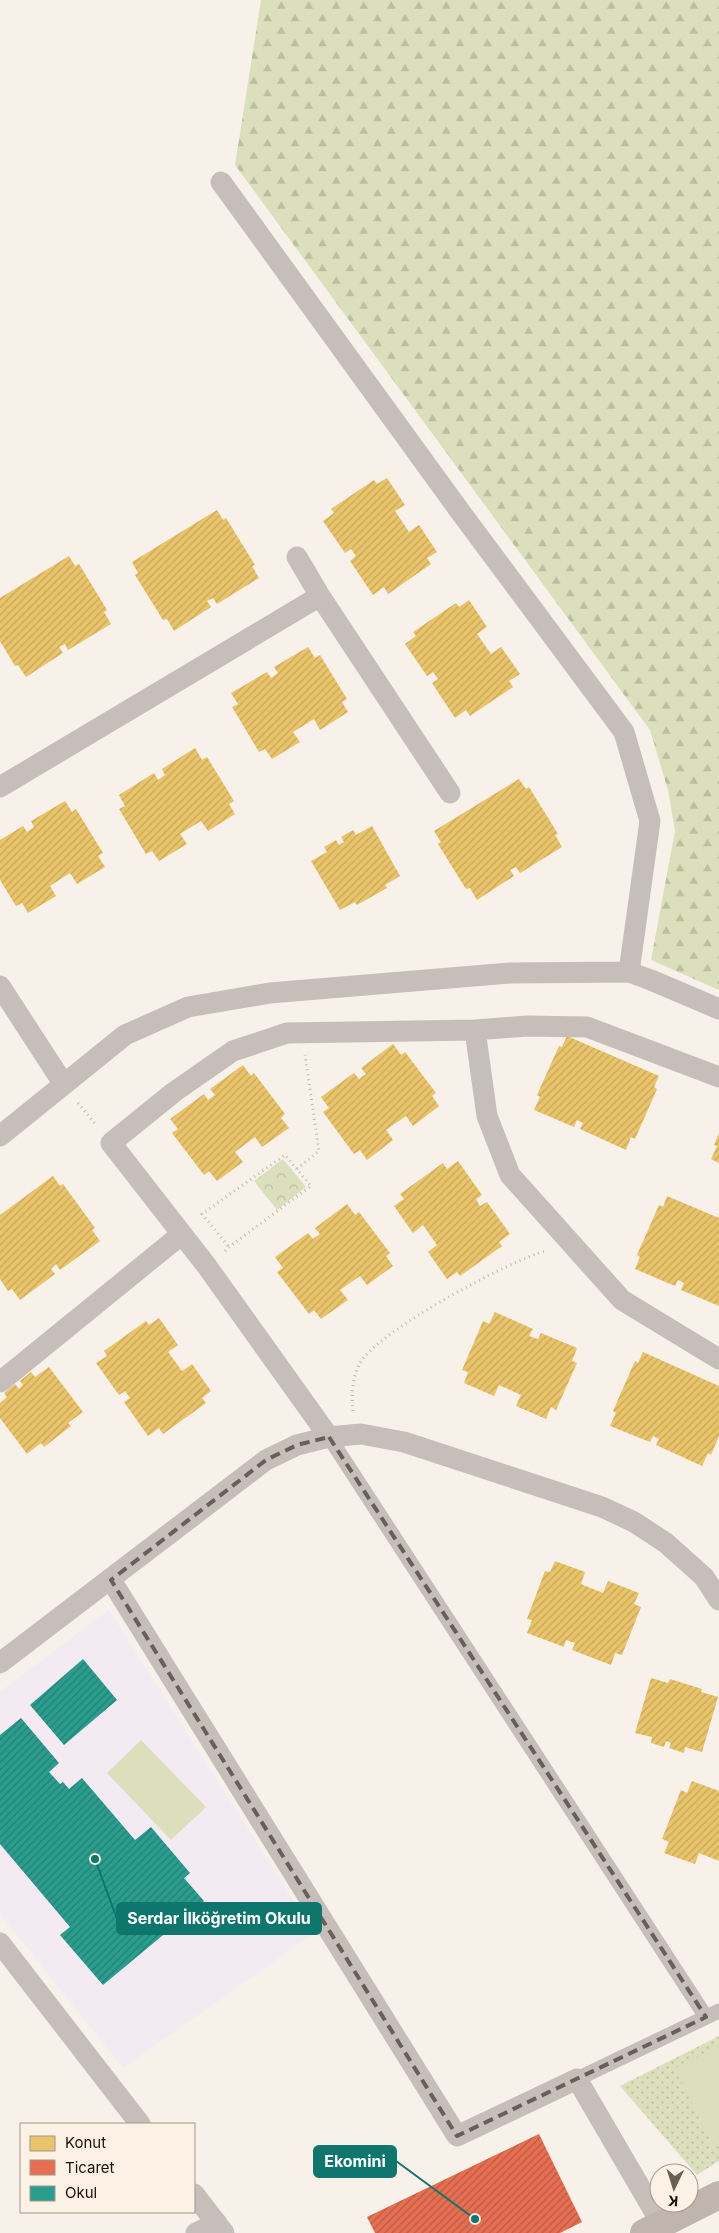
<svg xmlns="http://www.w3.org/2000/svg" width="719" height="2233" viewBox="0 0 719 2233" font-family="Inter,sans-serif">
  <defs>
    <pattern id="grass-dots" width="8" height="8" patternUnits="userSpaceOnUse" patternTransform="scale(1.25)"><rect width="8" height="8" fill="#dcdfbc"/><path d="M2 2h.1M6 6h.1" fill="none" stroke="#bcbea0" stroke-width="1.8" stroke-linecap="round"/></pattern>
    <pattern id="forest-firs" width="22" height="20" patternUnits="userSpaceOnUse" patternTransform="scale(1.25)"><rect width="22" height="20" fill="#dcdfbc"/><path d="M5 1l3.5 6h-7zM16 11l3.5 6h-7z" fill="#bcbea0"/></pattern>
    <pattern id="park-crowns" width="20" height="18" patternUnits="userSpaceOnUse" patternTransform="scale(1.25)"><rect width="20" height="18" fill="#dcdfbc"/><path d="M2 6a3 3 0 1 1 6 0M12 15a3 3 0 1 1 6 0" fill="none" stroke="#bcbea0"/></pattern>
    <pattern id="homes-hatch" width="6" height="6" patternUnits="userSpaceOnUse" patternTransform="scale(1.25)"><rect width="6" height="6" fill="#e9c46a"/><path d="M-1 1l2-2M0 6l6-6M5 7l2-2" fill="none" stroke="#c7a75a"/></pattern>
    <pattern id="shops-hatch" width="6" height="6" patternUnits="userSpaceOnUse" patternTransform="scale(1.25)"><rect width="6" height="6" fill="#e76f51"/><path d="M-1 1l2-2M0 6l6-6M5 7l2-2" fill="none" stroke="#ba5a41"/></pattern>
    <pattern id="schools-hatch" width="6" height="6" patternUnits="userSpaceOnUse" patternTransform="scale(1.25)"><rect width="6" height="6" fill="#2a9d8f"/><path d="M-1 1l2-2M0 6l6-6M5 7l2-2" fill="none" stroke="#237f73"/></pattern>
  </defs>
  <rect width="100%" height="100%" fill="#f7f1ea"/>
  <path fill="#f3eaf2" d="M109,1610L314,1933L123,2068L0,1914V1692Z"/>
  <path fill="url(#grass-dots)" d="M719,2036V2161L697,2175L620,2086Z"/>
  <path fill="url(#forest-firs)" d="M261,0H719V990L651,960L675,831L668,790L650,730L235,165Z"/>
  <path fill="url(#park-crowns)" d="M283,1159L306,1187L277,1210L254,1181Z"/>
  <path fill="#dcdfbc" d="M141,1740L206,1807L171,1840L107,1773Z
    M719,2046V2140L712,2144L675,2068Z"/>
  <path fill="url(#homes-hatch)" d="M387,478L405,505L395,511L409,532L419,525L437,552L427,558L431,564L388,594L384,587L373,595L350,561L356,556L351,549L345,553L323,521L334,513L331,509L374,480L377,484Z
    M217,510L223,520L226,518L255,565L252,566L259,578L217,604L213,598L207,601L211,607L174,631L167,619L163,620L135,575L138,573L132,562Z
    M69,556L75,566L79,564L107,610L104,612L111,624L68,650L65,644L59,647L63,653L26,677L18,665L15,666L0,641V598Z
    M469,600L487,627L477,634L491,654L501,647L520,674L509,681L513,687L470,716L466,710L455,718L432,683L438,679L433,672L427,676L405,644L416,636L413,632L456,603L459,607Z
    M308,647L315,658L320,655L347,699L342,702L348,712L320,730L314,719L293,732L300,742L272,759L265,749L259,752L232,707L238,704L231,693L267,672L271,678L278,673L274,667Z
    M195,748L202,760L207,757L234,801L229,804L235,814L208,831L201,821L180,834L187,844L159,861L152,851L146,854L119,809L125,806L119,795L154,773L158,780L165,775L162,769Z
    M519,779L526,789L529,787L558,834L555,835L562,847L520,873L516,867L510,870L514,876L477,900L470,888L466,889L438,844L441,842L434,831Z
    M65,801L72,812L76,809L103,853L98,856L105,867L77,884L70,873L50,886L56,896L28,913L22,903L16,906L0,880V840L23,826L27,832L34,827L31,821Z
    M372,826L400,876L385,885L387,888L357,905L355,902L340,910L311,861L327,852L324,847L336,840L339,845L344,842L341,837L353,830L356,835Z
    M567,1036L659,1076L654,1087L657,1089L635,1139L631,1137L626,1150L580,1129L583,1123L577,1120L574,1127L534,1110L540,1097L537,1095L559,1046L562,1047Z
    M393,1044L401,1055L405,1052L436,1093L432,1096L439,1106L413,1126L406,1116L386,1130L393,1140L367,1160L360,1150L354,1154L323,1112L329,1108L321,1097L354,1073L359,1079L366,1074L361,1068Z
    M243,1065L251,1076L254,1073L285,1114L281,1118L289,1128L262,1147L255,1137L235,1152L243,1162L217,1181L209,1171L204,1175L172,1133L178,1129L170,1119L204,1094L208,1100L215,1095L210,1089Z
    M719,1133V1163L711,1159L717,1146L714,1145Z
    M458,1161L482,1195L476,1199L480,1206L487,1202L510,1234L499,1242L502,1246L460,1276L457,1272L447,1279L428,1252L437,1245L423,1225L413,1233L394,1206L404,1199L400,1194L443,1163L447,1169Z
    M53,1176L60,1186L63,1184L95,1228L92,1230L100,1241L60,1270L56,1264L51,1269L55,1274L20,1300L12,1289L8,1291L0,1279V1215Z
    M667,1196L719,1218V1306L681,1290L684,1283L678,1280L675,1286L635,1269L640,1257L637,1255L659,1205L663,1207Z
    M347,1204L355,1215L359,1212L390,1253L386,1256L393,1266L367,1285L360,1276L340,1290L348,1300L321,1319L314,1310L309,1314L277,1272L283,1268L275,1257L308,1233L313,1239L320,1234L315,1228Z
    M495,1312L533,1329L529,1336L538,1339L541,1333L577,1348L572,1361L577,1363L556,1410L551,1407L546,1419L516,1406L521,1395L499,1385L494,1396L464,1383L468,1372L462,1370L483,1321L489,1324Z
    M159,1318L178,1345L168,1352L182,1371L192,1364L211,1391L202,1398L206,1403L163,1434L159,1428L148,1436L124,1402L130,1398L125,1391L119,1395L96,1363L107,1356L104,1351L146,1321L149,1325Z
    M643,1352L719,1386V1436L711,1455L708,1453L702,1466L656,1445L659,1439L653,1436L650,1442L610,1426L616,1413L613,1411L635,1361L638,1363Z
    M49,1367L83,1412L68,1423L71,1426L44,1447L41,1443L27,1454L0,1418V1403L7,1397L4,1393L15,1384L19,1389L23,1385L20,1381L31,1372L35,1377Z
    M555,1561L585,1572L581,1584L603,1593L608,1581L639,1593L634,1604L641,1607L622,1655L615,1653L611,1665L572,1650L575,1643L566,1640L564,1647L527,1633L532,1620L527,1619L545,1571L550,1572Z
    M651,1678L668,1683L670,1679L702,1689L701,1692L718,1697L702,1752L685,1747L684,1753L669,1748L671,1743L666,1741L664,1747L651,1743L652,1737L635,1733Z
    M692,1781L719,1791V1861L699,1853L695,1864L664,1853L669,1842L662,1839L681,1790L687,1793Z"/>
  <path fill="url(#shops-hatch)" d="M539,2134L582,2222L560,2233H375L367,2217Z"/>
  <path fill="url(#schools-hatch)" d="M83,1659L117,1700L64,1745L30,1705Z
    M21,1718L59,1763L49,1772L60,1784L63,1782L69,1789L82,1778L135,1840L151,1827L190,1873L184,1878L204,1901L103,1985L60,1935L70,1927L0,1844V1735Z"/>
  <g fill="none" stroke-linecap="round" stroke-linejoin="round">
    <path stroke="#c1b9b4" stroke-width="3" stroke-dasharray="1 4" stroke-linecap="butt" d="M78,1103L96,1125
      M297,1169L319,1151L305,1055
      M225,1251L229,1247L311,1186L285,1155L202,1214L229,1247
      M353,1411C351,1395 352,1378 360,1363C378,1331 510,1260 546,1251"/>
    <path stroke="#c8beb9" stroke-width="15" d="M329,1437L706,2017
      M577,2079L719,2011"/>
    <path stroke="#c8beb9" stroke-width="21" d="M221,182L459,510L624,732L650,821L629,972
      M297,557L320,596L450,793
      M0,787L320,596
      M0,986L63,1083
      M475,1030L487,1116L510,1175L622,1300L719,1359
      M0,1136L125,1035L188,1007L270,993L510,973L629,972L651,980L719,1009
      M0,1382L182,1234
      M329,1437L206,1265L111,1143L174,1092L233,1051L287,1033L475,1030L527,1026L587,1027L719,1077
      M111,1580L457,2136L577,2079L661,2223
      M0,1663L266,1460L297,1445L329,1437L361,1434L404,1442L602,1507L634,1522L666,1543L704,1577L719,1600
      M0,1943L140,2124
      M194,2194L224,2233
      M196,2233L217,2223"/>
    <path stroke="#bfb4ae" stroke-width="28" d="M644,2233L719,2195"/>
  </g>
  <path fill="none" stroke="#685f56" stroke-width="4" stroke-dasharray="10 6" stroke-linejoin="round" d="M329,1437L706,2017L457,2136L111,1580L266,1460L297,1445Z"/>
  <path fill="none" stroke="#0f766e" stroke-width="2" d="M95 1859L117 1919M475 2219L396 2161"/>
  <g fill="#0f766e" stroke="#fcf1e5" stroke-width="2">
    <circle cx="95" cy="1859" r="5"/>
    <circle cx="475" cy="2219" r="5"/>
  </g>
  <g fill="#0f766e" stroke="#0f766e" stroke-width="2">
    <rect x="117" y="1903" width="204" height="31" rx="5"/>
    <rect x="314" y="2146" width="82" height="31" rx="5"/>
  </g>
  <g font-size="16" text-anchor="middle" font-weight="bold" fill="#fff">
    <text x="219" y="1924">Serdar İlköğretim Okulu</text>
    <text x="355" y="2167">Ekomini</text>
  </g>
  <rect x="20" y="2123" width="175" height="90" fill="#fcf1e5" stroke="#a2978c"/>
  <rect x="30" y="2136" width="25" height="15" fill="#e9c46a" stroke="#a2978c"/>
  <text x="65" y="2148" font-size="15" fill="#1b1107">Konut</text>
  <rect x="30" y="2160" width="25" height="15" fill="#e76f51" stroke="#a2978c"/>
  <text x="65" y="2173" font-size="15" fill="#1b1107">Ticaret</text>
  <rect x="30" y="2186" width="25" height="15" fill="#2a9d8f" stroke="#a2978c"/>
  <text x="65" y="2198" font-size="15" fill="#1b1107">Okul</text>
  <g transform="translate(674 2188) rotate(184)"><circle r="24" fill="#fcf1e5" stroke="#a2978c"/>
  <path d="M0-4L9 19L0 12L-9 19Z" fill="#685f56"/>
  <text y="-8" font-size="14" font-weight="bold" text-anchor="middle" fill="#1b1107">K</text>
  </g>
</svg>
